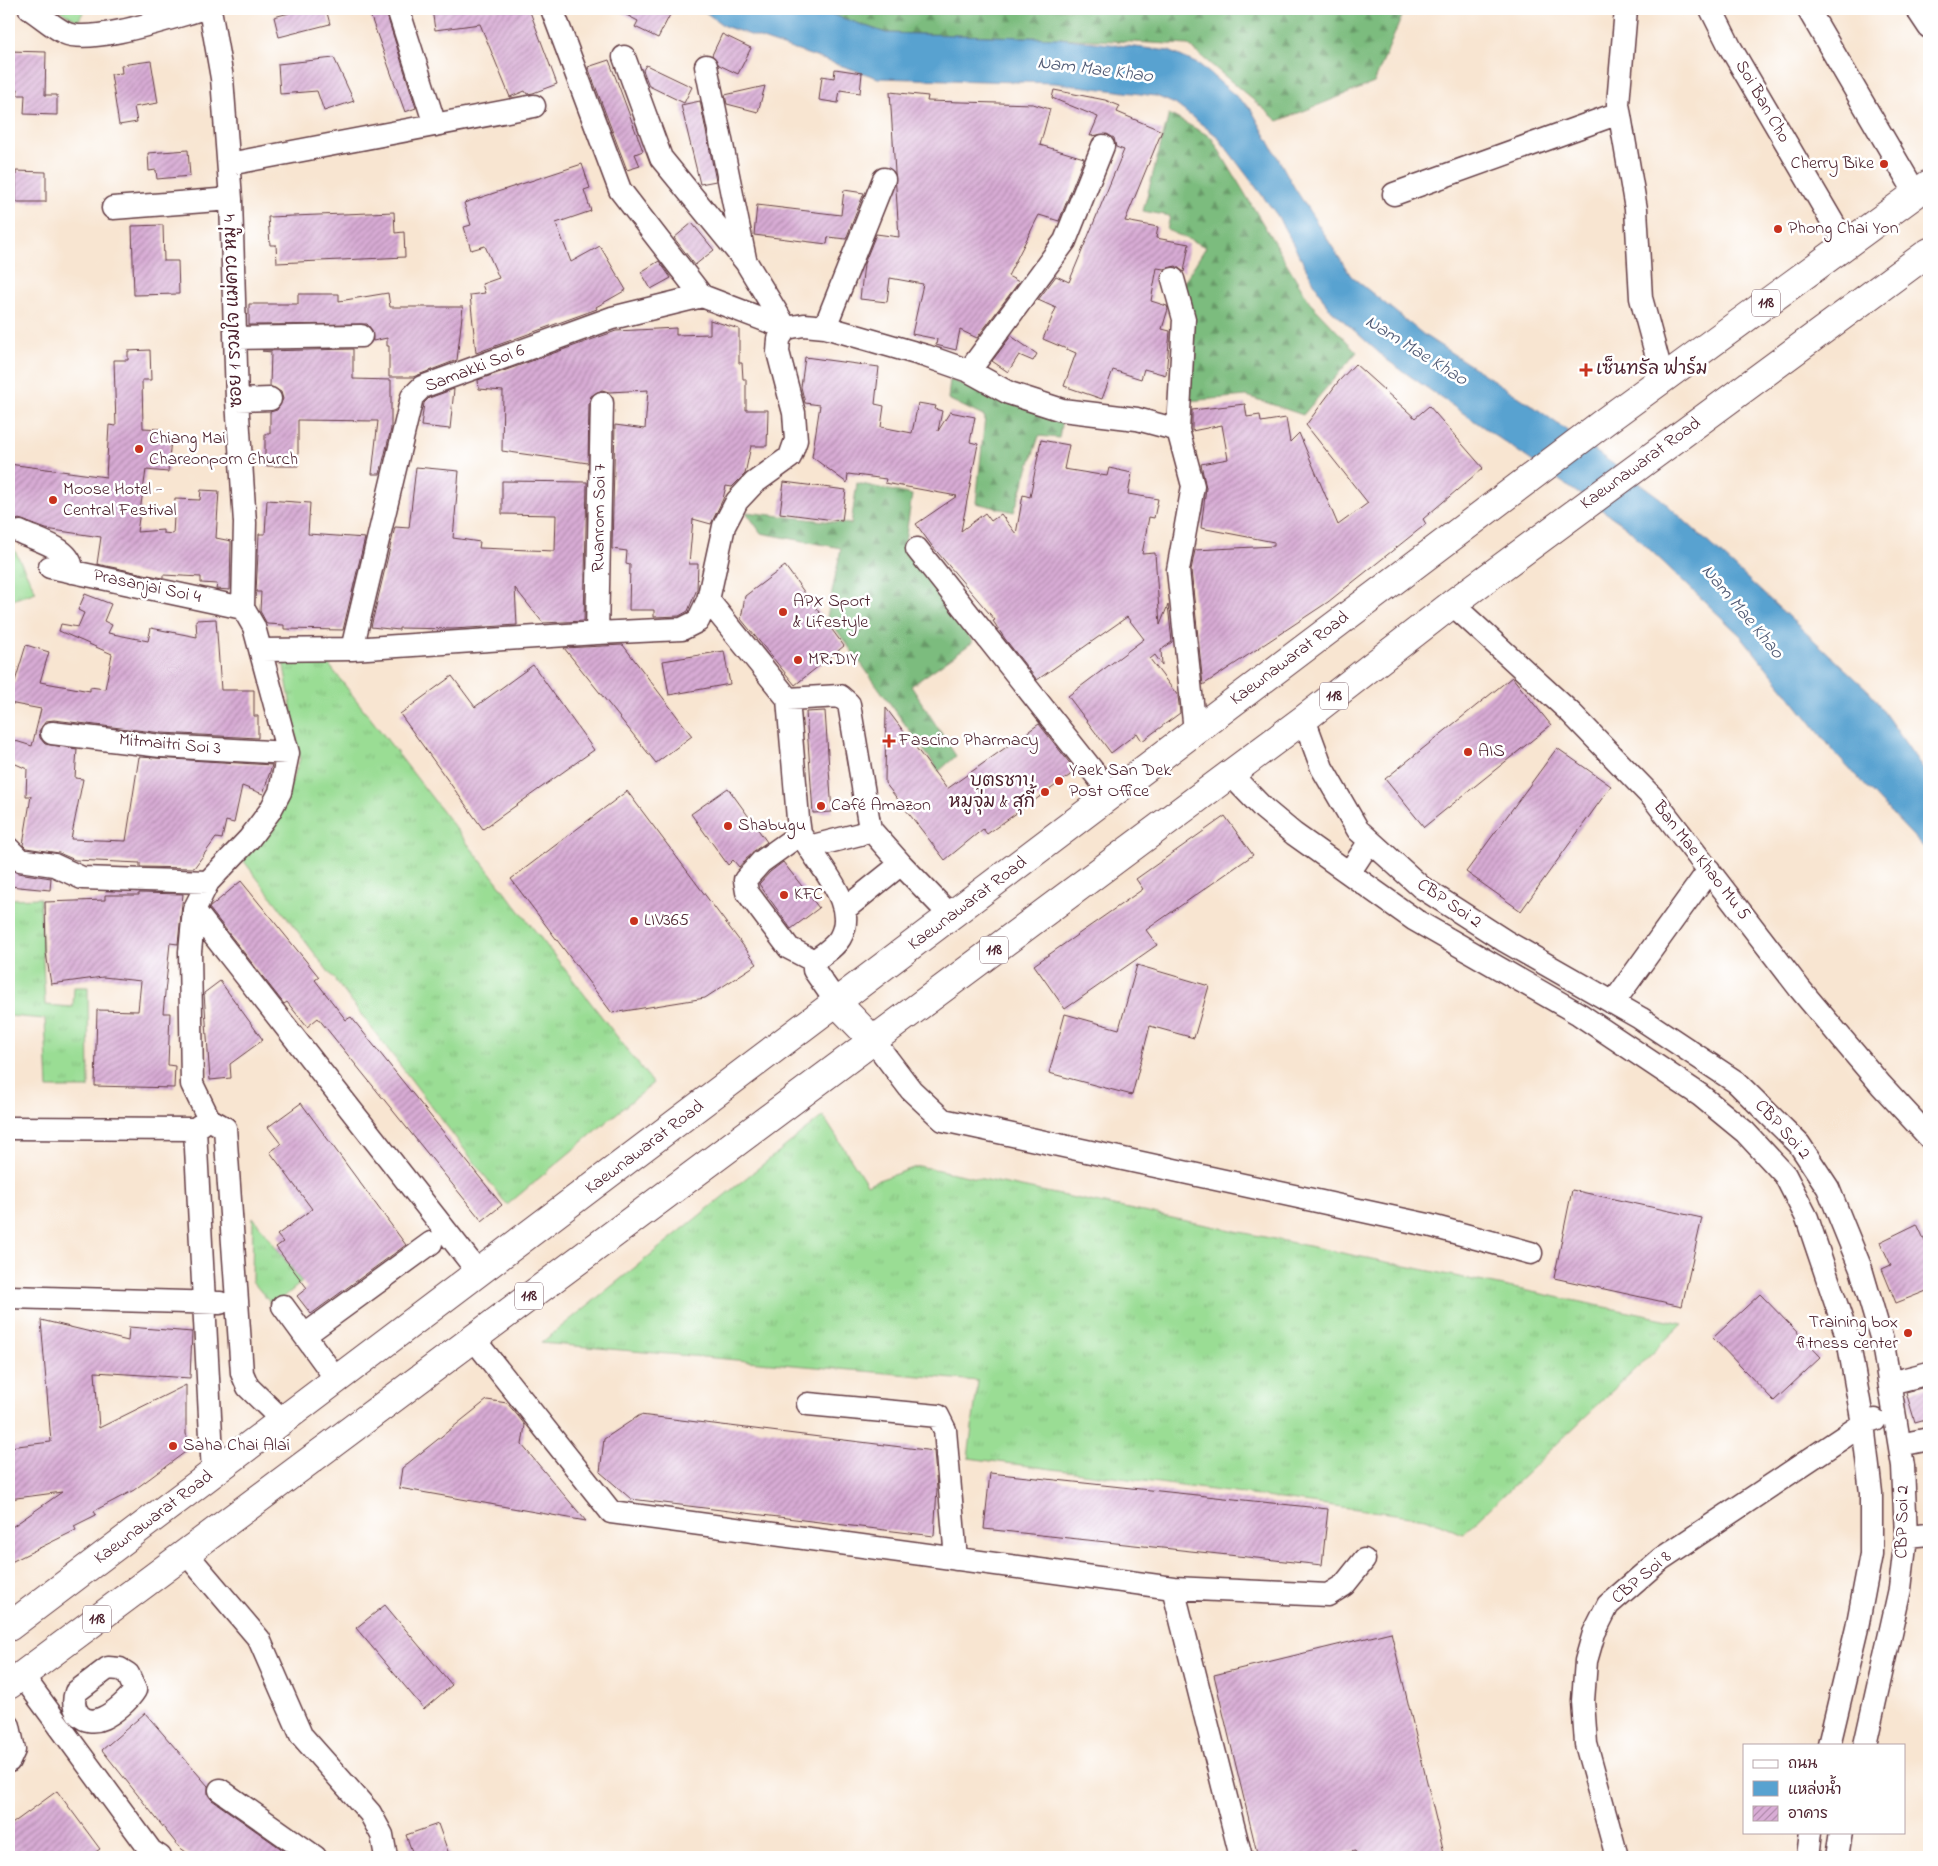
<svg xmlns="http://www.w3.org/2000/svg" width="1938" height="1866" viewBox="0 0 1938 1866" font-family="'Indie Flower','Playpen Sans Thai',sans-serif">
  <defs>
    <pattern id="grass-tufts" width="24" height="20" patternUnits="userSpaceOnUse" patternTransform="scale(1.25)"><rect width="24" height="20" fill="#9add94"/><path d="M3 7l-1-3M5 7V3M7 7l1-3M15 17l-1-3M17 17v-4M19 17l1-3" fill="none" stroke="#86bd80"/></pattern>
    <pattern id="forest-firs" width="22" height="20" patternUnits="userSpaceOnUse" patternTransform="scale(1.25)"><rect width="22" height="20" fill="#7bbc7e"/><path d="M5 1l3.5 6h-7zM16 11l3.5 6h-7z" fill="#679867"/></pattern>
    <pattern id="building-hatch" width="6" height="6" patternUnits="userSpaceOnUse" patternTransform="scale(1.25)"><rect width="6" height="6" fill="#d8acd5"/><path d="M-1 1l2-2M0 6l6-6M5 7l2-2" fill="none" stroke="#b18bad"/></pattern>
  </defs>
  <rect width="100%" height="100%" fill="#fff"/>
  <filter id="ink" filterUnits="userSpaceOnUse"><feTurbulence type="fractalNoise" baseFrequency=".02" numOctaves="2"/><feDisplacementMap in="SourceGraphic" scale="10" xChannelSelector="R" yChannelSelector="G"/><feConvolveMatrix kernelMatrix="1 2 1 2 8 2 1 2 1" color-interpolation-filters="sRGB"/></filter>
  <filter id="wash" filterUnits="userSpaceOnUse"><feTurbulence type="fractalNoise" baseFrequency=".0096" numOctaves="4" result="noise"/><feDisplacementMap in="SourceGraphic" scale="20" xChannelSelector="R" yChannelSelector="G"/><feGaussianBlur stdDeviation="1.12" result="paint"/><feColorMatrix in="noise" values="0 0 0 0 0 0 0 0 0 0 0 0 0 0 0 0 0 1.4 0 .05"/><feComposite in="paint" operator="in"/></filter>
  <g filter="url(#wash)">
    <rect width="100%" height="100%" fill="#f8e5d1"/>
    <path fill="url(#grass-tufts)" stroke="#727e60" d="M9,545L14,549L36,592L9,601Z
      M323,657L653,1083L507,1205L240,856L279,815L300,759L283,660Z
      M40,898L45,1005L73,1007L74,987H88L89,1088H48L45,1019L9,1016V899Z
      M823,1116L867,1184L919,1166L1683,1323L1463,1534L1426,1518L968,1458L978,1381L541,1343Z
      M253,1217L302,1282L273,1306L252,1281Z"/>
    <path fill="url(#forest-firs)" stroke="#626e54" d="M816,9H1405L1374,83L1278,121L1188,45L1059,38L886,33Z
      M1169,114L1211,137L1311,304L1357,352L1303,415L1247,396L1188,401L1182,285L1206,247L1167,230L1170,216L1143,211Z
      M950,380L1062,419L1059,438L1039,436L1014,512L976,503L985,417L948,399Z
      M857,483L912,495L904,548L973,642L911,686L956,756L939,771L827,617L841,548L761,533L746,512L851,524Z"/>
    <path fill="#9add94" stroke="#727e60" d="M57,9H85L78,21Z"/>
    <path fill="#58a2d0" stroke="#51607e" d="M701,9H816L886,33L1059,38L1169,51L1200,65L1251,109L1294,187L1351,276L1424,335L1533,406L1660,498L1870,692L1929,777V853L1840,759L1742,637L1625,526L1387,360L1327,306L1277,215L1217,136L1175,104L1156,96L1055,83L878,78L724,26Z"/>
    <g id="blocks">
      <path fill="url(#building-hatch)" d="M288,9H326L330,24L279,37L274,17L289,13Z
        M368,9H385L416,108L405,112Z
        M432,9H529L557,84L533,93L527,94L525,91L510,97L480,24L435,30Z
        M615,9H673L658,38L635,27L638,21Z
        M722,34L751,48L738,74L719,65L712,55Z
        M9,51L46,52L45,95H57V115L24,114L25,95H17L18,89H9Z
        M334,58L354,101L324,111L317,91L280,94L278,64Z
        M609,60L643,151L635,154L640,166L627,170L588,67Z
        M151,61L158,103L134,107L137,122L119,125L111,74L122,73L121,65Z
        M646,65L692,87L684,103L649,86L643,70Z
        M835,69L862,73L860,93L840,90L838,103L819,100L822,76L834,78Z
        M765,86L758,112L727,104L725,95Z
        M1054,90L1105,100L1120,106L1117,112L1162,131L1125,221L1158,227L1156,238L1189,244L1184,272L1176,266L1164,269L1157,268L1151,301L1167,306L1168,309L1162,329L1170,331L1166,375L1144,369L1141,379L1113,370L1102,399L1064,386L1076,353L1043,339L1056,308L1038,300L1056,276L1069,282L1124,150L1116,147L1114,138L1107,134L1090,136L1098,117L1052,98Z
        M890,92L928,96L927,101L1033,104L1050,109L1040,145L1084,158L1059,221L1039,215L1008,276L1019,282L977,338L960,330L956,350L936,345L937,339L912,334L923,284L890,278L887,302L860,299L864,264L876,234L899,237Z
        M700,101L716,181L700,184L681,105Z
        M188,150L190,176L157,179L156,170L149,171L148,153Z
        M582,164L590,188L584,190L591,211L556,223L571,262L600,246L626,290L596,307L597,309L476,353L470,295L485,293L482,284L499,278L485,246L471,250L464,227L471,225L464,203Z
        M16,171L46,172V202H16Z
        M844,190L864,193L846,239L828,237L827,244L754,235L757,205L841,215Z
        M394,212L395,233L404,232L405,257L277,263L276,245H270L268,217Z
        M692,223L714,250L695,265L674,238Z
        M163,225L164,261H178L179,294L134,295L132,226Z
        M659,261L671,278L651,289L641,272Z
        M388,293L390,307H463L457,360L413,377H389V346H387V338L373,341L372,330L367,324L249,325V304H298V294H339V301Z
        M710,320L739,329V363H742L743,379H746V410H768L767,446H751L745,474L732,487L726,486L723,499L711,524L693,519L689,564H698L697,589L688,611L679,616L654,617V610H629L630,565L626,564L627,551L612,549L615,425L645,429L648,390L609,392L602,390L591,396L589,403L588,463L502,451L503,391L479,389L478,380L616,331L676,328V335L710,334Z
        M1011,336L1037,354L1033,361L1019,355L1008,372L992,361Z
        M353,349V379L391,380V429L380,474H372L378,421L298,420V466H265V434H270V412L277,410L283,399L281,392L270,386L271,352L262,351Z
        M150,350L151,380H142L143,428L161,429L160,439L171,440L169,459L168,472L146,470L137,532L163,530V533L173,534L175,499L200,500L201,490L219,491L216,538L231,541L230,590L216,589L217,584L201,583V577L163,575V578L97,564L101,537L46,529L19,519L9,523V464L106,477L109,425L116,426L114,360H128V351Z
        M805,357L879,367L875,404L884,406L881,427L912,433L918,403L936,406L935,409L942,411L938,431L950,412L975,417L970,442L978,444L961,531L985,513L991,521L1001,514L1016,534L1023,495L1030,497L1041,440L1069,445L1064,469L1107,476L1109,468L1132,473L1128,494L1158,499L1154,518L1149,517L1142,554L1155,553L1160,625L1168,605L1172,642L1161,650L1162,665L1155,655L1150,659L1178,696L1180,713L1142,741L1137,733L1111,753L1068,696L1144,639L1127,617L1037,680L1005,639L993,621L995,620L932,546L916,524L957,496L885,483L886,479L848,474L847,483L812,457L820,405L805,403L801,387Z
        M1355,364L1415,418L1429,406L1483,468L1423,519L1426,524L1328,602L1203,685L1191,570L1195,550L1274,546V542L1201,528L1206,488L1201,464L1228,459L1222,425L1192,431V410L1245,404L1247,417L1260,415L1261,422L1286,418L1290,442L1299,433L1338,525L1368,503L1306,425L1338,382Z
        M454,389L450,429L421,426L424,403L429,398Z
        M416,467L459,471L453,538L480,542L479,548L555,551L556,515L502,514V481L587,482L584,621L543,623L515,588L517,625L453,629L399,628V630L371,627L395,527L409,528Z
        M784,482L846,490L842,521L780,513Z
        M267,500L310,503L308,534L365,538L343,630L284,629V625L267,624L260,611L261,592H256L259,534H265Z
        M785,566L844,646L795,685L741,619L745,596Z
        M85,594L111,604L104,621L112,625L108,633L148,641L151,628L197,637L196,620L216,619L221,690H254V716H258V738L162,733L54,720L46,721L39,731L40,738L45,744L77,749L75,778L83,779L71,839L126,841L139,757L272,765L263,794L242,786L234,823L226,821L222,839L216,838L194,868L140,867V863L75,860L59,853L26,848L23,845L31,796H26L27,769L9,761V739L32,746L41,709L9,703V687L13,688L26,645L49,652L40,682L90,691V687L105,689L112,654L59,631L61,624L78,627L84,613L78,610Z
        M623,645L692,736L656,763L564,648Z
        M724,651L730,684L669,695L663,661Z
        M533,665L594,750L483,829L400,714L452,676L475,707Z
        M1512,677L1551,725L1424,827L1385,779Z
        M886,708L947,789L1039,724L1076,771L987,834L983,829L945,860L885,783Z
        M825,711L832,812L813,813L806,712Z
        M1557,748L1611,786L1521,911L1466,872Z
        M728,788L767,842L751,853L739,867L733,860L728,865L691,814Z
        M627,791L757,964L705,998L612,1013L511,879Z
        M1225,816L1253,855L1146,930L1157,945L1065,1009L1034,965L1143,889L1136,879Z
        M783,862L819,908L791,929L759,884L770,872Z
        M11,869L18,873L51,878L50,890L9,886Z
        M241,881L319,977L315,980L346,1020L351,1017L502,1205L482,1221L318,1018L307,1027L287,1002L284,1004L209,908Z
        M139,893L183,894L178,944L170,943L163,1013H170L168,1065L175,1066L174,1088L95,1086L97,1010L138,1011L141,981L103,977L51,984L46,953L45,902L105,900V895H139Z
        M1137,965L1209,986L1194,1038L1150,1026L1132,1095L1049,1073L1065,1014L1119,1029Z
        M220,981L263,1040L230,1064L231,1078L210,1080L204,993Z
        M301,1103L406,1245L311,1314L297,1296L307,1288L276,1247L283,1242L277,1235L312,1209L270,1152L281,1144L268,1127Z
        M1572,1190L1702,1218L1682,1306L1554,1278Z
        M1917,1224L1929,1250V1290L1896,1303L1882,1269L1891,1265L1880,1242Z
        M1760,1294L1821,1357L1774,1401L1713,1338Z
        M41,1320L128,1341L129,1327L192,1332L190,1378L95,1372L99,1428L186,1385V1434L192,1447L134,1490L94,1511L96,1515L74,1526L76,1530L9,1563V1529L62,1492L9,1499V1447L51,1442Z
        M1929,1386V1418L1915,1422L1906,1392Z
        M487,1400L507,1403L518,1416L525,1425L522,1445L586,1521L399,1488L402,1468Z
        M640,1415L934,1451L937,1489L934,1536L631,1499L600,1472L604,1439Z
        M990,1473L1328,1509L1322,1565L984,1529Z
        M385,1605L452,1685L424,1709L356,1628Z
        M1391,1632L1445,1857H1357L1355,1851L1327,1857H1258L1214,1675Z
        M145,1713L208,1786V1795L212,1800L293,1857H193L179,1847L102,1750Z
        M57,1791L100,1849L88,1857H9V1826Z
        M438,1824L450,1857H414L406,1835Z"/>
    </g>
  </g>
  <g filter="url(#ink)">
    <use href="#blocks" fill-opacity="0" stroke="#643d44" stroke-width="1"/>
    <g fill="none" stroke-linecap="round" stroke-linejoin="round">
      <defs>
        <path id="minor" d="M30,9C41,16 53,27 65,33C91,45 173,17 202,9
          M202,9L211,15L222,78L231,199L237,400L245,523L243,608L254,627L288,753L280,792L270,811L249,839L208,882L194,910L190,952L192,1084L209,1119
          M398,9L435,125
          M552,9L620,190L702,296
          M1626,9L1618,104L1636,209L1641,298L1663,379
          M1711,9L1730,47L1846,245
          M1808,9L1916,194
          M1917,9L1929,27
          M624,57L661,158L746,262L786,328
          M706,66L745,259
          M229,164L534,106
          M1394,194L1619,113
          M113,208L231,199
          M1173,279L1184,319L1178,430
          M825,327L884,179
          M235,338L361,336
          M969,371L1065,241L1103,146
          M237,400L270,399
          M20,532C38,541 73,548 72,572
          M917,549L1112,795
          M50,567L243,608
          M708,600L788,699L798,819L800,834L809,847
          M1452,604L1572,714L1653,798L1800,989L1881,1085L1929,1137
          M597,633L602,403
          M352,649L412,397L422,387L612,318L702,296L786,328
          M261,650L352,649L597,633L660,630L682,629L698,621L708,600L724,526L737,501L754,483L790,457L796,440L794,413L778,352L779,339L786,328L804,325L825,327L926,356L969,371L1009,393L1062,410L1137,419L1178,430L1193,486L1178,570L1195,731
          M788,699L840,696L849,704L870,829L901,864L845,909
          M1304,719L1322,768L1358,830L1421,887L1505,941L1640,1018L1736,1082L1799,1144L1828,1188L1861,1269L1883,1344L1903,1466L1906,1536L1900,1589L1865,1745
          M52,733L161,746L288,753
          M1230,774L1264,809L1294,834L1415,920L1579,1014L1700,1095L1745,1132L1785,1175L1807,1218L1848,1339L1863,1424L1871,1493V1554L1857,1628L1829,1745
          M800,834L761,862L745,880L747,892L789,948L814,961
          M9,849L20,860L54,865L82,878L208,882
          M901,864L951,916
          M1349,873L1370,841
          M194,910L479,1273
          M837,1003L814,970V961C822,955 835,947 840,938C858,907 824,872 809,847L860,834L870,829
          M1613,1003L1709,870
          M873,1040L911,1090L943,1120L1428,1225L1531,1253
          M9,1128L195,1129L209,1119L225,1128L242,1373L248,1387L283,1421
          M195,1129L213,1474
          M9,1297L220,1303
          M283,1306L337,1380
          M305,1335L431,1243
          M473,1338L611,1512L1173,1588L1241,1857
          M1890,1383L1929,1373
          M808,1404L938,1416L945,1430L956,1559
          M1900,1445L1929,1439
          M1906,1536L1929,1534
          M186,1553L259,1639L301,1735L370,1813L382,1835L386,1857
          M1173,1588L1328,1595L1344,1585L1364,1560
          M108,1668L120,1669L128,1674L135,1690C129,1700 114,1713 103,1718C84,1727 69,1711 76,1692Z
          M22,1675L151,1851L160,1857
          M9,1726L14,1750L9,1761
          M220,1790L315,1857
          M1617,1857L1586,1744L1583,1701L1586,1661L1594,1633L1608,1605L1661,1559L1863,1424L1875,1420
          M1808,1857L1811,1832
          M1837,1857L1841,1832"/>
        <path id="major" d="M837,1003L873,1040
          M9,1627L1604,422L1929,184
          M9,1685L1304,719L1452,604L1929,252"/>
      </defs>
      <use href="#minor" stroke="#643d44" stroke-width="25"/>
      <use href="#major" stroke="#643d44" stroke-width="30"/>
      <use href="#minor" stroke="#fff" stroke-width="22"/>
      <use href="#major" stroke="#fff" stroke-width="28"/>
    </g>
  </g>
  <g fill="#c8321e" stroke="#fff" stroke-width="2">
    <circle cx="1884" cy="164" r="5"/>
    <circle cx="1778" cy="229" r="5"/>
    <path d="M1583.5 362.5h5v5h5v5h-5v5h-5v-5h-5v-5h5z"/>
    <circle cx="139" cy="449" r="5"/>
    <circle cx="53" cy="500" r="5"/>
    <circle cx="783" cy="612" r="5"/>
    <circle cx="798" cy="660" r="5"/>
    <path d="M886.5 733.5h5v5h5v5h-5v5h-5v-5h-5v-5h5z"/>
    <circle cx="1468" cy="752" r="5"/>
    <circle cx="1059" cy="781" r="5"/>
    <circle cx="1045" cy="792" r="5"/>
    <circle cx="821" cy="806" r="5"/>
    <circle cx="728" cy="826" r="5"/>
    <circle cx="784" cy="895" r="5"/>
    <circle cx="634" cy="921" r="5"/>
    <circle cx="1908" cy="1333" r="5"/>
    <circle cx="173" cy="1446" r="5"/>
  </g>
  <g text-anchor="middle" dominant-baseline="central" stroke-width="5" stroke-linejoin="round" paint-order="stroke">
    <g fill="#fff" stroke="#80626b" stroke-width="1">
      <rect x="1752" y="289.5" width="28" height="27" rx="4"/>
      <rect x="1320" y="682.5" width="28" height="27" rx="4"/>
      <rect x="980" y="936.5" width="28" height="27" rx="4"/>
      <rect x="515" y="1282.5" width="28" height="27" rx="4"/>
      <rect x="83" y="1605.5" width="28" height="27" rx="4"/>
    </g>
    <g font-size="16" font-weight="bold" fill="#4a1f2b">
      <text x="1766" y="303">118</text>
      <text x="1334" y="696">118</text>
      <text x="994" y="950">118</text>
      <text x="529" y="1296">118</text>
      <text x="97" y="1619">118</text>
    </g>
    <g font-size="18" fill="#4a1f2b" stroke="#fff">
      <text transform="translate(1762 102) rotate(60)">Soi Ban Cho</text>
      <text transform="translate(234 311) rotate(-92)">ซอย 1 รวมใจ แม่คาว หมู่ 4</text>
      <text transform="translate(475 369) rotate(-21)">Samakki Soi 6</text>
      <text transform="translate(1641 464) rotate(-36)">Kaewnawarat Road</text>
      <text transform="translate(600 518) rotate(-89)">Ruanrom Soi 7</text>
      <text transform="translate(147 587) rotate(12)">Prasanjai Soi 4</text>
      <text transform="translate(1290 659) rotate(-37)">Kaewnawarat Road</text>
      <text transform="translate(170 745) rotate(5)">Mitmaitri Soi 3</text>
      <text transform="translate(1701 861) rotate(52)">Ban Mae Khao Mu 5</text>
      <text transform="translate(968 904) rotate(-37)">Kaewnawarat Road</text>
      <text transform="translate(1449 904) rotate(34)">CBP Soi 2</text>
      <text transform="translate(1782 1130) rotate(48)">CBP Soi 2</text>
      <text transform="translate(645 1148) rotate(-37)">Kaewnawarat Road</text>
      <text transform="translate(154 1518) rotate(-37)">Kaewnawarat Road</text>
      <text transform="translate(1903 1522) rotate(-89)">CBP Soi 2</text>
      <text transform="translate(1642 1578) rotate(-40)">CBP Soi 8</text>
    </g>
    <g font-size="18" fill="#4a1f2b" stroke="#fff" text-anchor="start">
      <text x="1874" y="164" text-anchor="end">Cherry Bike</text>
      <text x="1788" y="229">Phong Chai Yon</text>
      <text x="1596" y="370">เซ็นทรัล ฟาร์ม</text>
      <text x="149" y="439">Chiang Mai<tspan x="149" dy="21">Chareonporn Church</tspan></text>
      <text x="63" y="490">Moose Hotel -<tspan x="63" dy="21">Central Festival</tspan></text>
      <text x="793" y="602">APX Sport<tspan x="793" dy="21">&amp; Lifestyle</tspan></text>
      <text x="808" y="660">MR.DIY</text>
      <text x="899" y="741">Fascino Pharmacy</text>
      <text x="1478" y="752">AIS</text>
      <text x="1069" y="771">Yaek San Dek<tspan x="1069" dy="21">Post Office</tspan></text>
      <text x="1035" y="782" text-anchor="end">บุตรชาบู<tspan x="1035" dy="21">หมูจุ่ม &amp; สุกี้</tspan></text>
      <text x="831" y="806">Café Amazon</text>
      <text x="738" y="826">Shabugu</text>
      <text x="794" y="895">KFC</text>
      <text x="644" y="921">LIV365</text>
      <text x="1898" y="1323" text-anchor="end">Training box<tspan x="1898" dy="21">fitness center</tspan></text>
      <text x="183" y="1446">Saha Chai Alai</text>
    </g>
    <g font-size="19" font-style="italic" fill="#505a75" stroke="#fff">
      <text transform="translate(1095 70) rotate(7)">Nam Mae Khao</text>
      <text transform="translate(1416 351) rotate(32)">Nam Mae Khao</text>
      <text transform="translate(1742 612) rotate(50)">Nam Mae Khao</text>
    </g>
  </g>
  <rect width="1938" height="1866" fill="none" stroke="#fff" stroke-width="30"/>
  <rect x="1743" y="1744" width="162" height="90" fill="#ffffff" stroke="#b7a5aa"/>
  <rect x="1753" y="1760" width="25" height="8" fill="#ffffff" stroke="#b7a5aa"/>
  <text x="1788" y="1768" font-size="15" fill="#4a1f2b">ถนน</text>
  <rect x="1753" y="1781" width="25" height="15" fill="#58a2d0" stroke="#b7a5aa"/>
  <text x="1788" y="1794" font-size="15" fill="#4a1f2b">แหล่งน้ำ</text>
  <rect x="1753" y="1806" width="25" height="15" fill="url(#building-hatch)" stroke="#b7a5aa"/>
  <text x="1788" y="1818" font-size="15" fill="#4a1f2b">อาคาร</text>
</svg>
